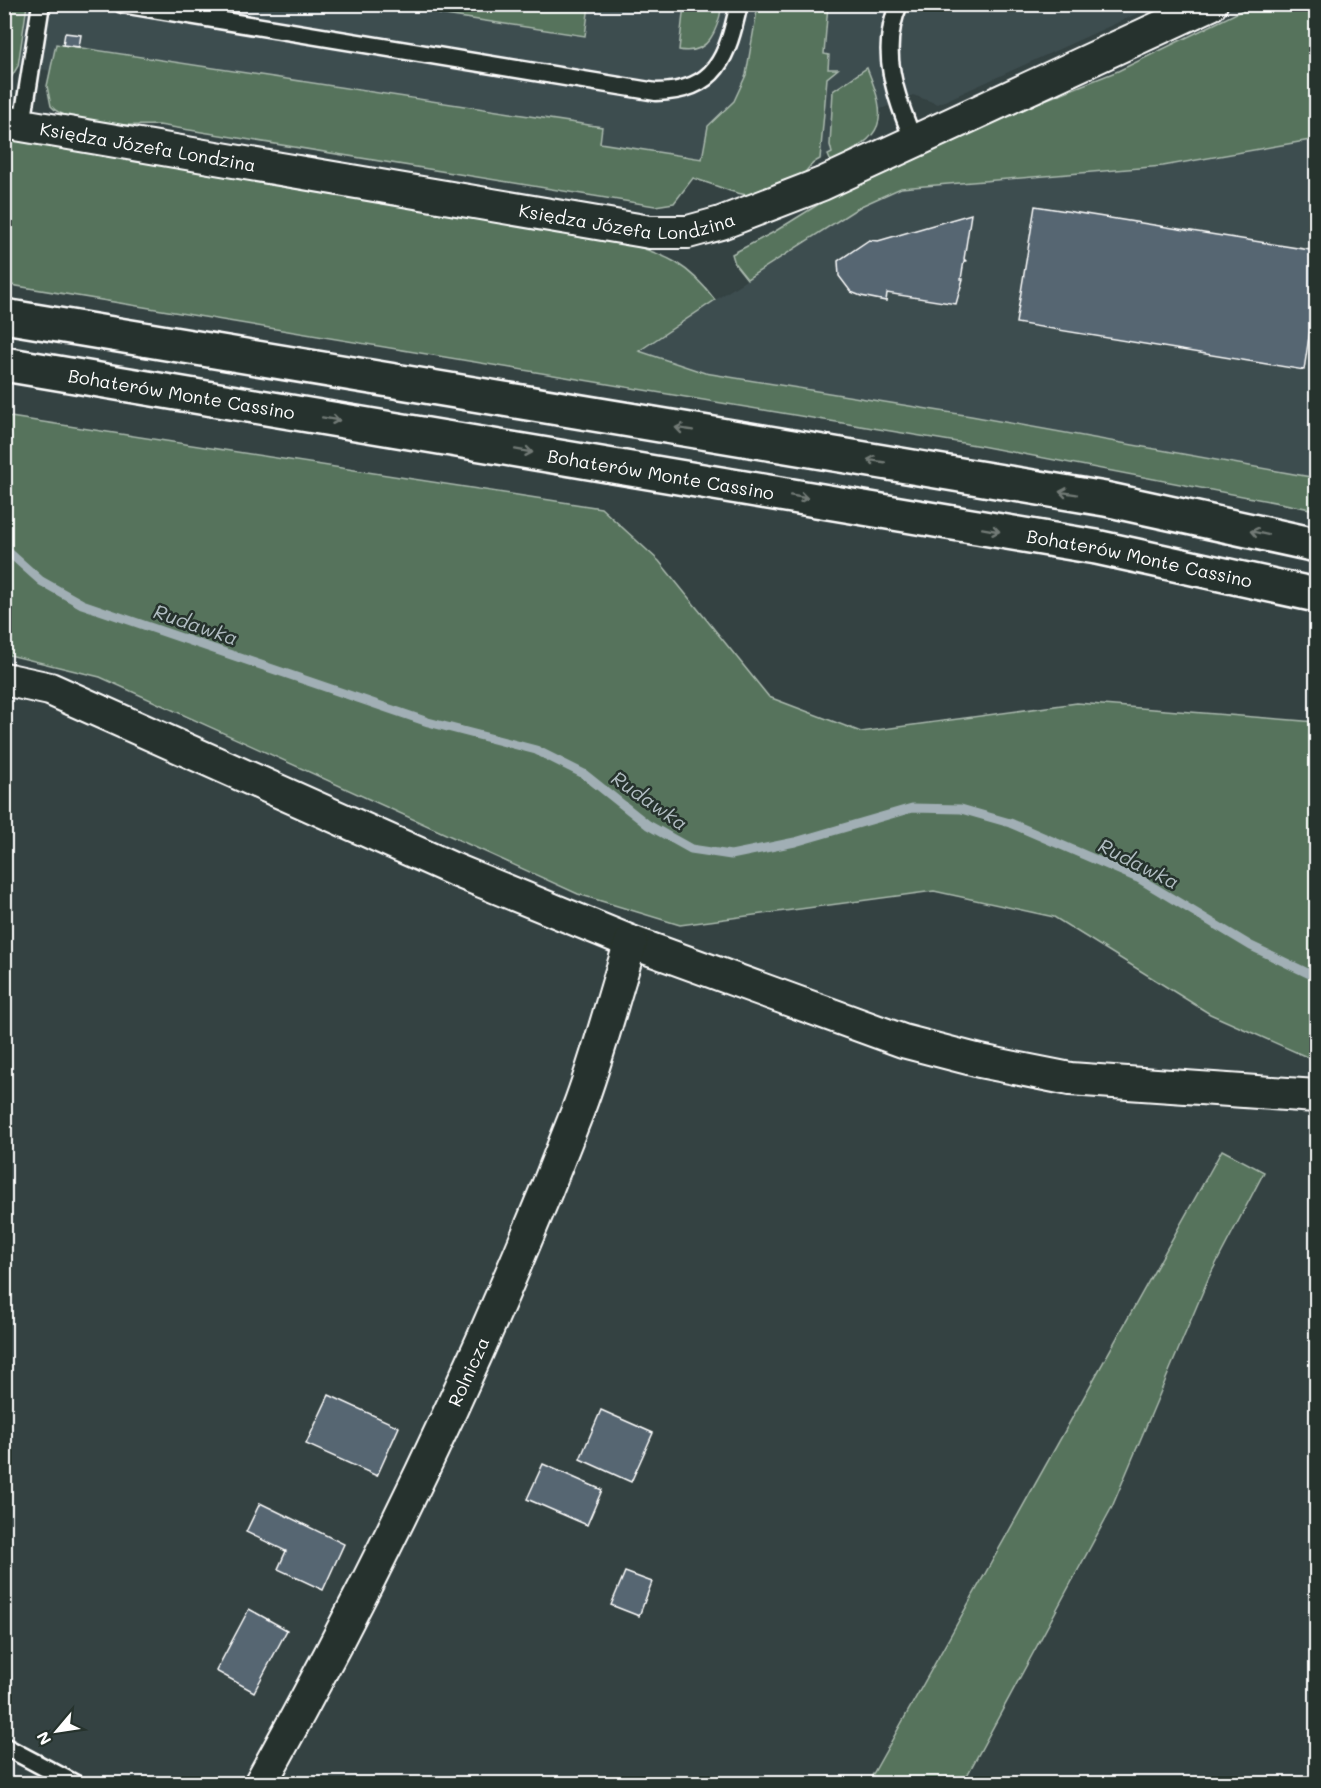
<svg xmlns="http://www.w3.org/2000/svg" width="1321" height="1788" viewBox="0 0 1321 1788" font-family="Mali,sans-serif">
  <rect width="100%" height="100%" fill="#344242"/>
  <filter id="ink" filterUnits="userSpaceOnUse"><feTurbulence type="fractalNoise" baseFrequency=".0167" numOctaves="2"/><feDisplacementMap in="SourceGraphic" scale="12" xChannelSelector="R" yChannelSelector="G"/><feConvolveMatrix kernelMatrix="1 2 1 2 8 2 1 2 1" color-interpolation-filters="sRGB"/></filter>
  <g filter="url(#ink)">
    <path fill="#3e4d50" d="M4,5H1156L938,104L913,95L881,109L861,140L757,190L5,63Z
      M1316,139V478L971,416L705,373L638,350L861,206L901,188L1163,166Z"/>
    <path fill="#56735c" stroke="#aab9ae" stroke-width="1.5" d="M5,4L27,5L18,66L5,88Z
      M440,5V4L589,5L585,36L439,14Z
      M684,5H722C718,29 709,56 679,50Z
      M758,5H828L824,54L829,55L828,69H838L827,78L820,159C807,165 808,172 800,177C748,207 744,194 693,178L674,203L655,206L159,125C133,126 68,126 51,106L47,86L56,44L602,127L600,143L702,159L708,126L734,101L746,75Z
      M1253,5H1316V139L1163,166L901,188L861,206L747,279L735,264L732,254L774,232L827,199L1032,105L1118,71Z
      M867,68C889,122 885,136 831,162L828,155L832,153L830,145L833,91Z
      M4,134L625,243C667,255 688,264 715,300L639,351L705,373L971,416L1316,478V510L981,446L5,284Z
      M4,416L601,508L659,561L769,697L861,732L1077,703L1316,722V1058L1307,1057L1210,1014L1054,917L934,891L680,925L578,894L100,677L5,654Z
      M1222,1150L1264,1172L1209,1277L1112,1507L963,1783H868Z"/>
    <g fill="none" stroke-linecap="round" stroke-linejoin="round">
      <path stroke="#a1afb5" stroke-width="9" d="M4,548L41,581L82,604L428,722L536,750L584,774L648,825L691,849L731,855L795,842L912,808L961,809L1010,823L1138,878L1251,946L1316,977"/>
    </g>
    <path fill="#566672" stroke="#fff" stroke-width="1.5" d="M65,33L81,35L79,47L63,45Z
      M1035,206L1316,251V290L1304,370L1016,323Z
      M971,214L964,259L966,261H964L961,279H963L956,304L887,293L886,301L861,296L851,292L839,276L838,261L869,240L878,241Z
      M329,1395L399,1427L377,1476L306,1444Z
      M601,1410L653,1433L631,1482L580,1459Z
      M543,1464L602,1490L587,1525L527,1499Z
      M260,1503L344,1544L323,1590L278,1569L286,1551L246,1532Z
      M625,1572L652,1582L639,1616L611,1605Z
      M249,1609L287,1630L254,1692L216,1671Z"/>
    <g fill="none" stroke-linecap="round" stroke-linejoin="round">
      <defs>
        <path id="lane" d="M122,4L656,92C717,91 727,57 739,4
          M899,4C878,52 896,96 914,142
          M22,125L41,4
          M4,1746L76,1784"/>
        <g id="street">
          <path id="s1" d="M4,122L650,232H688L721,223L822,184L1211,4"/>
          <path d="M4,679L50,689L455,870L631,942L903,1041L980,1061L1070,1079L1316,1096"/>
          <path id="s2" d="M260,1784C381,1567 489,1341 578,1110C599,1055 613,997 631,942"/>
        </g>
        <g id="highway">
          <path d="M4,316L1105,499L1316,545"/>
          <path id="s3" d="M4,364L1096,547L1316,595"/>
        </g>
      </defs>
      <use href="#lane" stroke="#fff" stroke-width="21"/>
      <use href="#street" stroke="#fff" stroke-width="36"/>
      <use href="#highway" stroke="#fff" stroke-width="38"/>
      <use href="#lane" stroke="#26332d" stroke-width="16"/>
      <use href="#street" stroke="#26332d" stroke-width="32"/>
      <use href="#highway" stroke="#26332d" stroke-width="33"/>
    </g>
    <defs><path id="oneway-shaft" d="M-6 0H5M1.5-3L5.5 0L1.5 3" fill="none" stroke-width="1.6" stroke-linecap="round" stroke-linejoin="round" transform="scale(1.5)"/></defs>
    <g stroke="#727a76">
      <use href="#oneway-shaft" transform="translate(331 419) rotate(10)"/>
      <use href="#oneway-shaft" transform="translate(684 429) rotate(-171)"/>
      <use href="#oneway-shaft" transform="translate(524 451) rotate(10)"/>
      <use href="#oneway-shaft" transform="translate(876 461) rotate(-171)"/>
      <use href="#oneway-shaft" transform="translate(1068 493) rotate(-171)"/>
      <use href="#oneway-shaft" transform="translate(799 497) rotate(10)"/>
      <use href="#oneway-shaft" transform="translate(991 530) rotate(10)"/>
      <use href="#oneway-shaft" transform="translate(1259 533) rotate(-168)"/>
    </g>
  </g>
  <g text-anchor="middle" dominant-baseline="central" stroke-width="5" stroke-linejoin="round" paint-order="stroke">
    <g font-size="18" fill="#fff" stroke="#26332d">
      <text stroke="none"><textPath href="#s1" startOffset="146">Księdza Józefa Londzina</textPath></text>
      <text stroke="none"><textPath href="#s1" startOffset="632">Księdza Józefa Londzina</textPath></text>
      <text stroke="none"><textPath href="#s3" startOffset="180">Bohaterów Monte Cassino</textPath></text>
      <text stroke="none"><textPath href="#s3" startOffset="666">Bohaterów Monte Cassino</textPath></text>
      <text stroke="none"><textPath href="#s3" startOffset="1152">Bohaterów Monte Cassino</textPath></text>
      <text stroke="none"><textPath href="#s2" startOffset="462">Rolnicza</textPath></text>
    </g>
    <g font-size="20" font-style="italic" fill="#b0bcc1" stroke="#26332d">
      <text transform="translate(196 624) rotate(19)">Rudawka</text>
      <text transform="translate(650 800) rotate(35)">Rudawka</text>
      <text transform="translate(1139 863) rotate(27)">Rudawka</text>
    </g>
  </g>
  <rect width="1321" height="1788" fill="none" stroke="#26332d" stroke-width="24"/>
  <rect x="12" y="12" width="1297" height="1764" fill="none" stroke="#fff" stroke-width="2" filter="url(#ink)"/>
  <g transform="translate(57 1731) rotate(241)" stroke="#26332d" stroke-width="4.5" paint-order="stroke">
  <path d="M0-4.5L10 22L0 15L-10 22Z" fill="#ffffff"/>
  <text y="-9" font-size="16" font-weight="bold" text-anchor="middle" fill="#ffffff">N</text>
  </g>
</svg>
